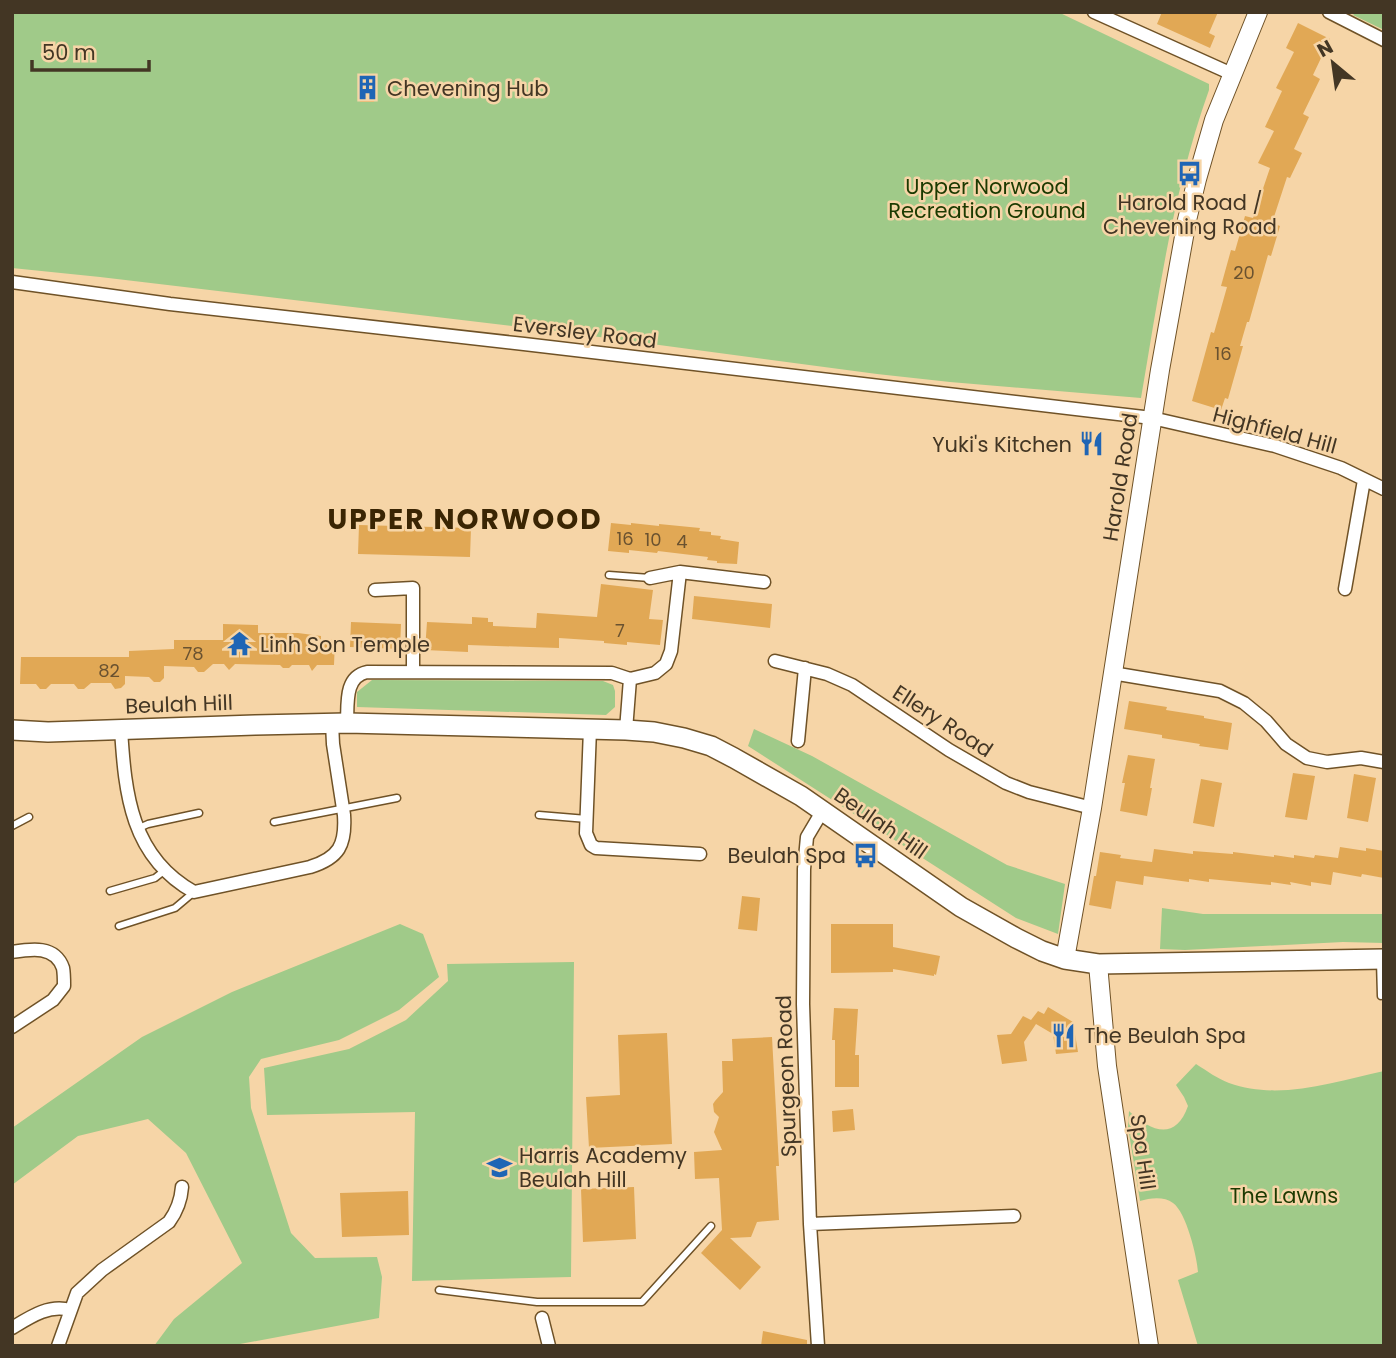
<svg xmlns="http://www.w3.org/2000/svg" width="1396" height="1358" viewBox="0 0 1396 1358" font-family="Poppins,sans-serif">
  <rect width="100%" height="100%" fill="#f6d5a7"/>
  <path fill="#a0ca89" d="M12,12H1058L1209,84V90C1173,191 1159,293 1141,398L950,382L877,374L562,332L100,277L12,268Z
    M1356,12H1384V30L1353,15Z
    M372,680L603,681L613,685L615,691V707L606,715L357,707V692Z
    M754,729L812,756L1007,865L1065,884L1058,934L1016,918L748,746Z
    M1162,908L1203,914H1384V943L1343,942L1185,950L1160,949Z
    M400,924L423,934L439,977L399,1010L339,1040L261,1059L249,1077L251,1108L291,1233L315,1258L377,1257L382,1277L379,1318L240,1344L154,1346L174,1319L242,1263L186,1153L148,1119L78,1136L12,1185V1128L142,1037L232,992Z
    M574,962L571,1277L412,1281L415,1112L267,1115L264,1068L349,1049L406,1020L448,981L447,964Z
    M1196,1064C1207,1071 1218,1079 1229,1083C1279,1101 1334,1082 1384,1071V1346H1198L1178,1280L1198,1272C1197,1256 1186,1212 1173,1203C1164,1196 1150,1198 1140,1201L1128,1127L1129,1111C1151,1132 1176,1141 1188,1106L1184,1097L1176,1085Z"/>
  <path fill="#e1a855" d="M1162,12H1218L1209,33L1215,36L1210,48L1157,24Z
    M1298,23L1330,39L1313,75L1320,79L1303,114L1309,117L1294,149L1302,153L1290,178L1287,177L1272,223L1280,226L1271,256L1268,255L1249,322H1247L1240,346H1243L1228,399L1225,398L1221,410L1192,401L1211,332L1214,333L1227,287L1221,286L1231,250L1235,251L1245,216L1253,218L1270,168L1258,163L1274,131L1265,127L1282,91L1276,88L1294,52L1286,48Z
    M360,75H374V102H360Z
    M611,523L631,525V523L659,526V524L700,528L699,531L711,532V535L721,536L720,539L739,542L737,564L717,563V561L707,560L708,557L658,551L657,553L629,550V553L608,551Z
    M359,525L471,528L470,557L358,554Z
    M601,584L653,590L649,619L663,620L660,645L627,642V645L604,643V641L559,638V648L468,645V652L425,650L427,622L472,624V617L488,618V622H493V626L536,628L537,613L597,617Z
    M694,596L772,604L770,628L692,619Z
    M351,622L401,624L400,649L350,647Z
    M223,624L258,625V633H298L321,636V639L335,640L334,665H317L312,671L309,665H292L289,668H283L280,665L235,664L229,670L224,664H213L204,672H198L194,667L164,666V678L160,682H154L149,677L125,676V684L121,688L115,689L111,683H91L84,689H78L74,684H51L46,689H40L36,684H20L21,657H129V651L174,649V640H223Z
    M1129,701L1167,707L1166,710L1204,716V718L1232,723L1228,750L1199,746L1200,744L1162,738V735L1124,729Z
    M1128,755L1155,759L1150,788H1152L1147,816L1120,811L1125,783H1122Z
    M1293,773L1315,776L1307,820L1285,817Z
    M1354,774L1376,778L1368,822L1347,818Z
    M1201,779L1222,783L1214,827L1193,823Z
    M1340,847L1366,851V848L1384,851V878L1362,874L1361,877L1333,872L1331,885L1311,882V886L1290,882L1291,885L1271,882V885L1209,879V882L1189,879V882L1144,876L1143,885L1116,881L1111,909L1089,905L1094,876H1096L1100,852L1121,855L1120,858L1152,862L1154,849L1193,854V851L1233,854V852L1274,857V855L1294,858V855L1314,858L1315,855L1338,858Z
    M742,896L760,898L757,931L738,929Z
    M831,924H893V947L940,956L936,975L934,974V976L893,969V972L831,973Z
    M1048,1007L1073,1022L1078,1052L1056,1054L1053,1034L1036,1024L1024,1042L1027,1061L1002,1064L997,1035L1011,1034L1023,1016L1031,1020L1038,1011L1044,1014Z
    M834,1008L858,1009L855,1055H859V1087H835V1040H832Z
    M667,1033L672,1144L589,1148L586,1097L620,1095L618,1035Z
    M772,1037L779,1166H776L779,1220L757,1222L751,1237L730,1238L761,1267L740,1290L701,1253L722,1230L719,1178L695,1179L694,1152L722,1150L714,1132L719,1117L714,1112L713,1104L715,1101L723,1092L722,1061H733L732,1039Z
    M853,1109L855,1130L833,1132L832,1111Z
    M634,1187L636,1239L583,1242L581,1189Z
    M408,1191L409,1235L342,1237L340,1193Z
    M763,1331L807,1340V1346H761Z"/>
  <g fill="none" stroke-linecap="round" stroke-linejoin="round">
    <defs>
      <path id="lane" d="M609,575L650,578
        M539,815L587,819
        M274,822L397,798
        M12,826L29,817
        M139,828L148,824L199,813
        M110,891L155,878L165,870
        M119,926L175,908L194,892
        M1380,961L1381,996
        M439,1290L537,1302H642L711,1226"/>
      <path id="street" d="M1094,12L1232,74
        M1329,12L1384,40
        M12,282L170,304L524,344L1152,418L1275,446L1341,468L1384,489
        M650,578L680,572L764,582
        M1345,589L1364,480
        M375,590L413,588V672
        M775,661L827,674L852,685L949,750L1006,783L1029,792L1092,808
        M1112,673L1220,691L1244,703L1266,721L1286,744L1307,758L1327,762L1361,758L1384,762
        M347,723C348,704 344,677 367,672L612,673L630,679
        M121,729C125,794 131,857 194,892L310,867C339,858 346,845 344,815L333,744L332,723
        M590,729L586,833L591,845L596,848L700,854
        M626,730L630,679L655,673L666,664L671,651L680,572
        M798,741L805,668
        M12,952C31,949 55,945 63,968C64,973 64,981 64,986L53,1000L12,1027
        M810,1224L1014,1216
        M542,1318L549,1346
        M12,1328C30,1317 49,1304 70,1310
        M58,1346L77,1293L102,1270L169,1222C177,1211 181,1201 182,1187
        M818,1346L810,1224L803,1004L804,869L807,837L823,810"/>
      <path id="secondary" d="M1065,959L1092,808L1160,370L1187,220L1197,179L1214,120L1258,12
        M1098,964L1107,1066L1149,1346"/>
      <path id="primary" d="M12,730L48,732L255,725L347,723L626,730L654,732L684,738L711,746L734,758L801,796L961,907L1016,938L1042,951L1065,959L1098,964L1384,959"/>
    </defs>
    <use href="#lane" stroke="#6f5227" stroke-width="9"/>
    <use href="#street" stroke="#6f5227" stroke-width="15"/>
    <use href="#secondary" stroke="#6f5227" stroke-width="20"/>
    <use href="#primary" stroke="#6f5227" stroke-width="22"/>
    <use href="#lane" stroke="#fff" stroke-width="6"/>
    <use href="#street" stroke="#fff" stroke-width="12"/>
    <use href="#secondary" stroke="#fff" stroke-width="18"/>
    <use href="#primary" stroke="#fff" stroke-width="19"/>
  </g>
  <defs>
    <symbol id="building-bare" viewBox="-9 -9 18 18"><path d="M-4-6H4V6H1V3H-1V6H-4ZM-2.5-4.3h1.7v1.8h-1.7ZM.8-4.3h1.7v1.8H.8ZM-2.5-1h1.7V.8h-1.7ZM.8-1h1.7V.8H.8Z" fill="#1f65b5" stroke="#f6d5a7" stroke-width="2.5" paint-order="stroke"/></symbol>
    <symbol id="bus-bare" viewBox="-9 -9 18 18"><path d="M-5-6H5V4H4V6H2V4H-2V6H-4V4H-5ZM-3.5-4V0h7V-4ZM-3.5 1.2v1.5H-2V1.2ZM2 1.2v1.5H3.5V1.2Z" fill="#1f65b5" stroke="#f6d5a7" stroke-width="2.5" paint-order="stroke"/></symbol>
    <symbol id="restaurant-bare" viewBox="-9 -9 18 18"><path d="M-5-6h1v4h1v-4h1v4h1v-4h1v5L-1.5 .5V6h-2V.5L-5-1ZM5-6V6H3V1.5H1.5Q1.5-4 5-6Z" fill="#1f65b5" stroke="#f6d5a7" stroke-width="2.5" paint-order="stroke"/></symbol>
    <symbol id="temple-bare" viewBox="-9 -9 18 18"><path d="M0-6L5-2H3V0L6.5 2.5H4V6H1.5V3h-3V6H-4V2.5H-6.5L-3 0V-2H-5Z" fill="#1f65b5" stroke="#f6d5a7" stroke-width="2.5" paint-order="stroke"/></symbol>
    <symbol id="school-bare" viewBox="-9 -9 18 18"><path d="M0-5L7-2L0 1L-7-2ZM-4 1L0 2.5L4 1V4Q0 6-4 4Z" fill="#1f65b5" stroke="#f6d5a7" stroke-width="2.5" paint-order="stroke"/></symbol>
  </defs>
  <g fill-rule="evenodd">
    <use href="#building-bare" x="350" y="70" width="35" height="35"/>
    <use href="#bus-bare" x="1172" y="156" width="35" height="35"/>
    <use href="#restaurant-bare" x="1074" y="426" width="35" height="35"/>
    <use href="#temple-bare" x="222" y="626" width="35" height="35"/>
    <use href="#bus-bare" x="848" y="838" width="35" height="35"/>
    <use href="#restaurant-bare" x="1046" y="1018" width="35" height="35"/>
    <use href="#school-bare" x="482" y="1150" width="35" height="35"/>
  </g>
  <g text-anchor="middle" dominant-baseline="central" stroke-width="5" stroke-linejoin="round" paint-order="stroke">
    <g font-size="18" fill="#6a5230">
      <text x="1244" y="272">20</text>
      <text x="1223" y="353">16</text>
      <text x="625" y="538">16</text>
      <text x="653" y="539">10</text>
      <text x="682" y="541">4</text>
      <text x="620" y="630">7</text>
      <text x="193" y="653">78</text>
      <text x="109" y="670">82</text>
    </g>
    <g font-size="21" fill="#433624" stroke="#f6d5a7" text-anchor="start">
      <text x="387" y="88">Chevening Hub</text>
      <text x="1190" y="202" text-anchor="middle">Harold Road /<tspan x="1190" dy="24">Chevening Road</tspan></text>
      <text x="1072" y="444" text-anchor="end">Yuki's Kitchen</text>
      <text x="260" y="644">Linh Son Temple</text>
      <text x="846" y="855" text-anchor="end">Beulah Spa</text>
      <text x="1084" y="1035">The Beulah Spa</text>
      <text x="519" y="1155">Harris Academy<tspan x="519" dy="24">Beulah Hill</tspan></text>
    </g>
    <g font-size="21" fill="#1b3a01" stroke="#f6d5a7">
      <text x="987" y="186">Upper Norwood<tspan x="987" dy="24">Recreation Ground</tspan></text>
      <text x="1284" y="1195">The Lawns</text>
    </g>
    <g font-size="21" fill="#433624" stroke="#f6d5a7">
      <text transform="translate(585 332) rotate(7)">Eversley Road</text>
      <text transform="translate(1275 430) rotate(15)">Highfield Hill</text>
      <text transform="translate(1120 477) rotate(-81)">Harold Road</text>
      <text transform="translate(179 704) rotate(-2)">Beulah Hill</text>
      <text transform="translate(943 721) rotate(33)">Ellery Road</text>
      <text transform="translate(881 823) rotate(35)">Beulah Hill</text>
      <text transform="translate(786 1076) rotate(-92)">Spurgeon Road</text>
      <text transform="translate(1143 1152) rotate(82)">Spa Hill</text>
    </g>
    <g font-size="28" font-weight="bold" letter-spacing="2" fill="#3a2503" stroke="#f6d5a7">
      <text x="465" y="519">UPPER NORWOOD</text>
    </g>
  </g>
  <rect width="1396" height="1358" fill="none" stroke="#433624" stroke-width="28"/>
  <g transform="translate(1333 63) rotate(331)" stroke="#f6d5a7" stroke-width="5" paint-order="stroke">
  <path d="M0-5L12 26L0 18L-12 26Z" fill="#433624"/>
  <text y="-10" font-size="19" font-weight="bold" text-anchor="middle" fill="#433624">N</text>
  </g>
  <path d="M32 60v10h117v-10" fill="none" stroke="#433624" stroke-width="3.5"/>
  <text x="42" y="60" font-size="21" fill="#433624" stroke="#f6d5a7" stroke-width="5" paint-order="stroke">50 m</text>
</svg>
